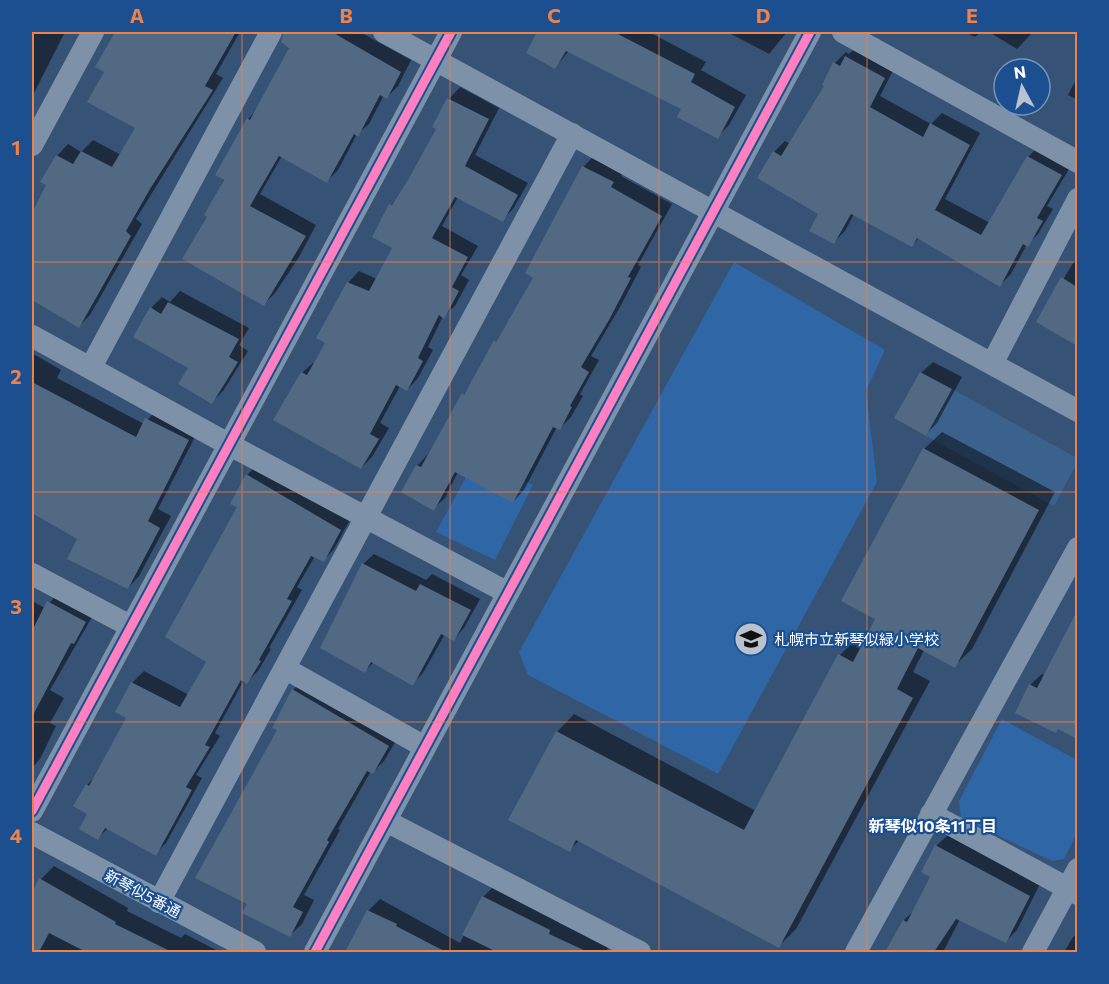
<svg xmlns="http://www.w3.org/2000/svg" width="1109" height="984" viewBox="0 0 1109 984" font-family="Commissioner,'Noto Sans JP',sans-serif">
  <rect width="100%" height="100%" fill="#365274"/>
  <path fill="#2f66a5" d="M734,262L885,350L866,391L877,482L718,774L528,675L519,652Z
    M476,459L533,485L495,560L436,532Z
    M1002,719L1077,760V833L1064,859L1052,861L961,818L959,801Z"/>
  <path fill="#3b618d" d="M952,389L1077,458V463L1054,506L926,436Z"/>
  <path fill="#0007" d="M32,32H65L32,97Z
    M119,32H240L216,74L223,78L136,219L142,224L90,315L79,326L32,299V216L48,184L57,156L68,144L81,152L93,140L121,155L137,127L106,71L99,67Z
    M294,32H360L411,60L398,86L387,97L384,95L369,124L357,134L338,170L327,181L282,156L260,194L316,225L299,257L275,293L264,304L209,216L248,119L256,111L291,47L287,44Z
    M539,32H649L706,62L701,70L746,95L729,125L717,137L683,109L569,51L555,67L528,52Z
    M733,32H787L769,54L731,34Z
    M965,32H981L975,37Z
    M989,32H1033L1017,49Z
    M857,46L895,67L880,96L931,124L942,113L980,133L945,199L990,223L1028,157L1039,146L1072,164L1047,206L1053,209L1038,234L1027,244L1011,274L1000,285L919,238L912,245L854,214L845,231L834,242L820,213L774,152L785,141L790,144L826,86L835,63L846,52L849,54Z
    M1078,76V100L1068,95Z
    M460,87L499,108L475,155L528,183L513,209L502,220L458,197L442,226L478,246L461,275L469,280L455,306L443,316L428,347L433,350L418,378L407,390L400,386L380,423L389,428L372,457L361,468L302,373L314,362L316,363L327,343L348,283L359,271L377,279L394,247L391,205L401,194L438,128L434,126L449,99Z
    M595,155L624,170L621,176L672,204L638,265L641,267L620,307L591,356L599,360L580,394L583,396L571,417L560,428L557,427L524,490L513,502L458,472L445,498L433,509L417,466L428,454L535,278L527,273L584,166Z
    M1078,255V342L1076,344L1038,321Z
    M180,291L249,328L239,345L248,351L223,391L212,402L151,308L162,297L170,302Z
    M32,353L61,370L57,378L144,424L158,408L199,429L158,509L171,516L139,576L128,588L79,539L32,511Z
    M933,362L962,377L937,423L926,434L921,373Z
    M942,432L1055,492L972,649L954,666L924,650L913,672L930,681L796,929L779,946L580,840L569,850L557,732L574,714L756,811L840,655L857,638L865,642L877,619L924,449Z
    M258,464L351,518L334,549L323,561L315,556L297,587L302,590L269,648L271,649L258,671L247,682L244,680L215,733L220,736L196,775L202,778L166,843L155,854L108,828L98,838L89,813L87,785L97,775L128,717L117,712L133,682L144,671L189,695L208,661L239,507L232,503L247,475Z
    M374,554L426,580L432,574L480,599L464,628L454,639L445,634L423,673L412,684L374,662L365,671L363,564Z
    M60,591L96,610L50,690L64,698L50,723L56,726L40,759L32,768V601L45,608Z
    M1078,613V737L1059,728L1030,685L1042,674L1045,675Z
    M305,678L400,734L384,761L373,772L371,771L338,829L340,830L304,895L314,900L302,924L290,935L249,903L279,730L293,690Z
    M948,835L1040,884L1017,930L1006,941L960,919L943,952H887L904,920L916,909L932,876L936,846Z
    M54,866L128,908L127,911L181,938L185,934L220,952H113L105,949L101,952H32V896L41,879Z
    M494,886L561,919L559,923L609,946L606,952H362L350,946L369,910L380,899L460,943L483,897Z
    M1078,933V952H1064L1073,937Z"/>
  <path fill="#526984" d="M115,32H236L205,86L213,90L150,189L126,231L131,236L79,328L32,300V213L46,185L40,182L56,155L73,164L81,151L112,167L135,128L87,102L104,72L95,67Z
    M284,32H332L401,72L387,99L380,95L358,137L354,134L327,183L279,156L250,206L306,236L264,306L182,259L207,217L204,215L224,180L215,175L247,118L250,120L289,48L281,42Z
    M531,32H614L695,74L691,82L735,107L718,139L677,117L681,109L566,51L555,69L526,53L536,34Z
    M845,56L885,78L870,107L923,137L930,123L970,145L935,210L981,235L1027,156L1062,175L1037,218L1043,221L1028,247L1023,244L1000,287L917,238L912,247L851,214L834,244L809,231L818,214L757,178L773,151L781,156L824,86L822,85L833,62L840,66Z
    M447,98L489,119L465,166L518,195L503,222L455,197L432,238L468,257L452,287L459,291L444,319L439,315L418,358L423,361L407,391L396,385L370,434L379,439L361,469L273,420L301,372L307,375L325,343L316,338L347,282L369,291L392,248L372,237L389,204L392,205L408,180L436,129L432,127Z
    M582,166L614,182L611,187L662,216L628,277L631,278L609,320L581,367L589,372L570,406L572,407L560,430L553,427L513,503L455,472L434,511L401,492L416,465L421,467L462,393L464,395L494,340L496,342L533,278L525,273Z
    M1061,277L1077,287V346L1036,322Z
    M168,302L239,339L229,357L238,362L212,404L178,384L188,368L133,337L150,307L161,314Z
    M920,372L952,389L926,436L894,418Z
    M32,382L136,437L145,418L189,440L148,521L160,528L128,589L67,559L77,539L32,513Z
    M923,448L1039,510L955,668L918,648L897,689L913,698L779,948L576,840L570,852L508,820L556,731L744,830L838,654L853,662L875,619L841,601Z
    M246,474L341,530L324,562L311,556L287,599L292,601L259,660L261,661L247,684L241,680L205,745L210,747L186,787L192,790L156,856L105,828L98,840L79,829L87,814L73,806L86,784L89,786L126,718L115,712L131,682L180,707L206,662L165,637L237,507L230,504Z
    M362,563L416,591L420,584L471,610L454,641L441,634L413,686L371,662L365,673L320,648Z
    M47,601L86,622L74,644L71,643L32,717V631Z
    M1077,611V739L1058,729L1056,733L1015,713L1029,684L1037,688Z
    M292,689L389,746L373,774L367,771L327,840L329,842L293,907L303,912L290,937L242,913L247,904L195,878L277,730L272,728Z
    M935,845L1030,896L1006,943L956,919L934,952H885L903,920L907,922L930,877L921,872Z
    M39,878L116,922L115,924L172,952H86L49,933L39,952H32V893Z
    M482,896L550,930L549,934L588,952H497L462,935Z
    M367,910L397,924L396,926L446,952H345Z"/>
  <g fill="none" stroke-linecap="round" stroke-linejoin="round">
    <path stroke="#7d92a8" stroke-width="22" d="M384,32L1078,411
      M843,32L1078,162
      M32,145L93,32
      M32,336L228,444L508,593
      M992,364L1078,199
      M91,367L271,32
      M32,574L130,626
      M286,669L425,747
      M32,811L451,32
      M931,814L1078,894
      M386,821L640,952
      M32,833L255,952
      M159,902L572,134
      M315,952L810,32
      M856,952L1078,548
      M1033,952L1078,869"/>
    <defs>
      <path id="cycleway" d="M32,811L451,32
        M315,952L810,32"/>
    </defs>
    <use href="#cycleway" stroke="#1b4f8f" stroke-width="13"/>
    <use href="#cycleway" stroke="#ff80c0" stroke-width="9"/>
  </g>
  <path fill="none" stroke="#ee8249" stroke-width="1.5" stroke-opacity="0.55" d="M242,32V952M450,32V952M659,32V952M867,32V952M32,262H1078M32,492H1078M32,722H1078"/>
  <defs>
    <symbol id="school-disc" viewBox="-11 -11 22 22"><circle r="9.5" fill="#b9c2ce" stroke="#1b4f8f"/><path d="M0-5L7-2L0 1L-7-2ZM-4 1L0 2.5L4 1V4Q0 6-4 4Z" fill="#111"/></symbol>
  </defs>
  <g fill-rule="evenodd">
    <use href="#school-disc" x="732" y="620" width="38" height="38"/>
  </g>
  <g text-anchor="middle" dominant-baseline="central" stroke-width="4.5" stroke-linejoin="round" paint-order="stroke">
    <g font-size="15" fill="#fff" stroke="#1b4f8f" text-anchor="start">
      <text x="774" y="639">札幌市立新琴似緑小学校</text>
    </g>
    <g font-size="15" fill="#fff" stroke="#1b4f8f">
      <text transform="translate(143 893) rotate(28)">新琴似5番通</text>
    </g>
    <g font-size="16" font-weight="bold" fill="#fff" stroke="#1b4f8f">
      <text x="933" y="825">新琴似10条11丁目</text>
    </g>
  </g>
  <rect width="1109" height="984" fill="none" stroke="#1b4f8f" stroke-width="66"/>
  <g transform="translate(1022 87) rotate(352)"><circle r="28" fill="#1b4f8f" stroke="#7695bc" stroke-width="1.5"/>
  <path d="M0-4.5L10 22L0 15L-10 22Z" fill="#b9c2ce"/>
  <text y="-9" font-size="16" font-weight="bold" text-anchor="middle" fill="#ffffff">N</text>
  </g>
  <rect x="33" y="33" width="1043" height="918" fill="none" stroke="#ee8249" stroke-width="2"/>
  <g font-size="20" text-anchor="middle" font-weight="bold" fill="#ee8249">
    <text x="137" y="23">A</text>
    <text x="346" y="23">B</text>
    <text x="554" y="23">C</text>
    <text x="763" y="23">D</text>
    <text x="972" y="23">E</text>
    <text x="16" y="155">1</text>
    <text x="16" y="384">2</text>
    <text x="16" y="614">3</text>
    <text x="16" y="843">4</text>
  </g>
</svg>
